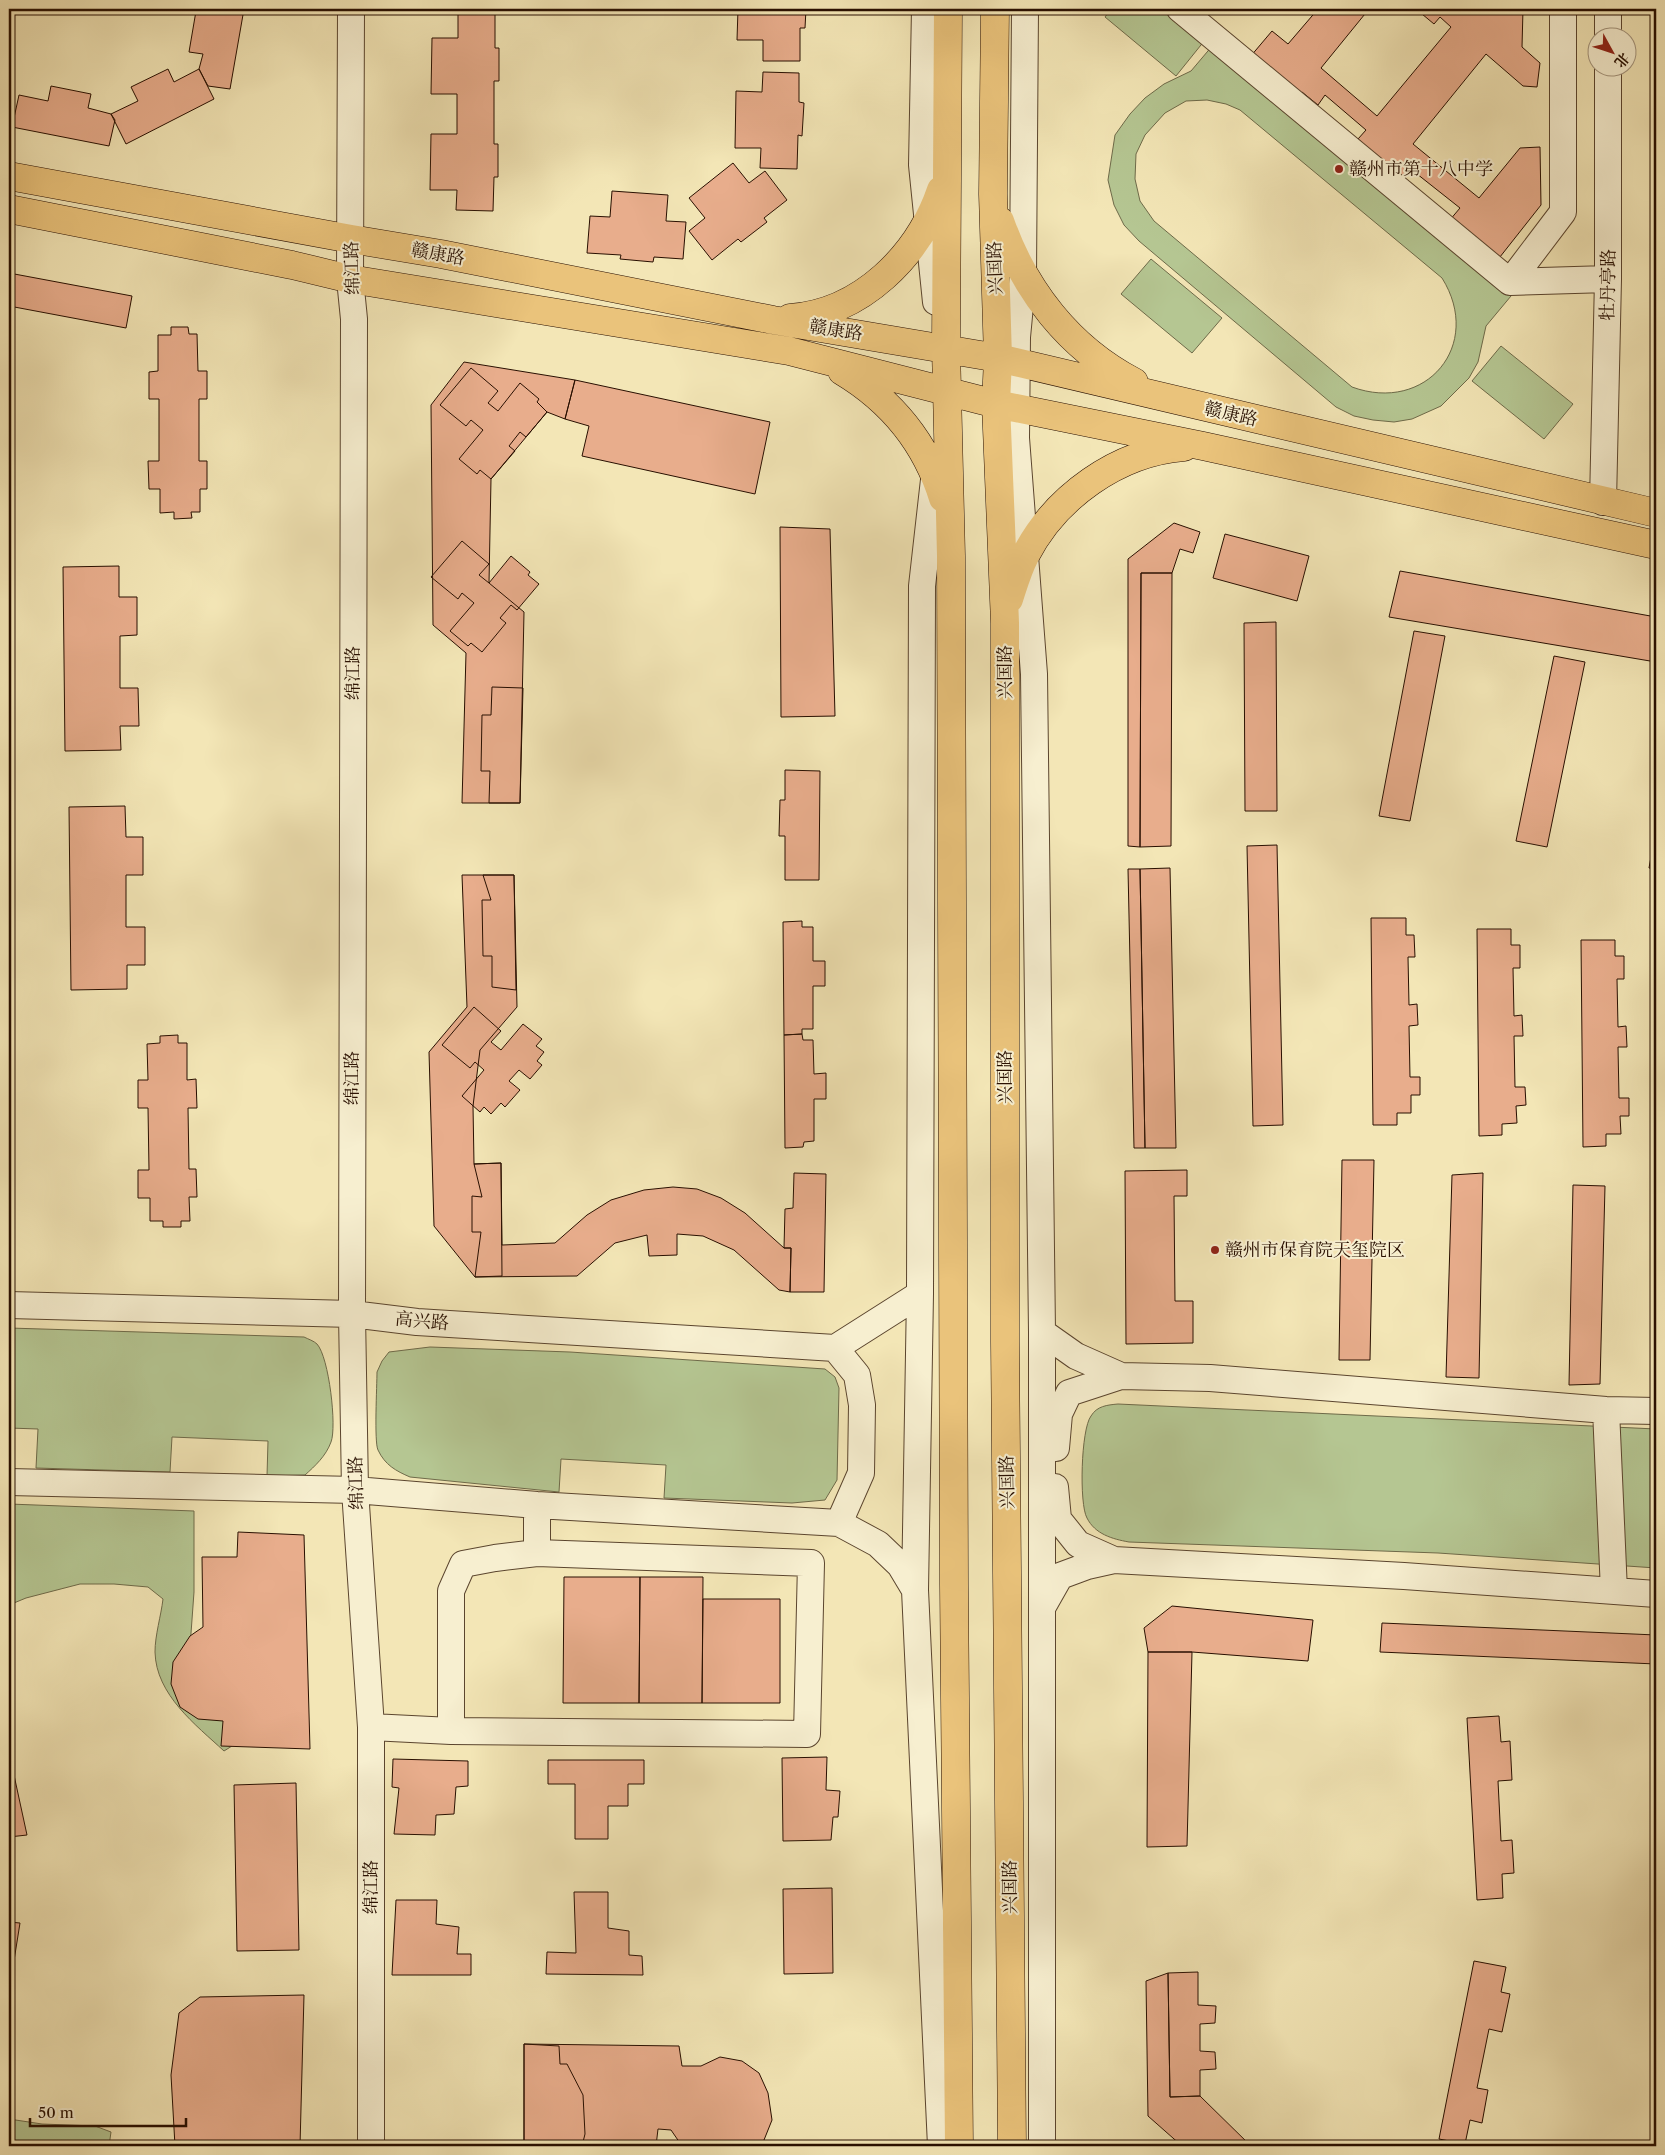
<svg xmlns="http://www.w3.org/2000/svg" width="1665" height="2155" viewBox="0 0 1665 2155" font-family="'Libre Caslon Text','Noto Serif SC',serif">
  <rect width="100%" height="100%" fill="#f3e6b6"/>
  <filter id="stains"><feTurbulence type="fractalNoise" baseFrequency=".004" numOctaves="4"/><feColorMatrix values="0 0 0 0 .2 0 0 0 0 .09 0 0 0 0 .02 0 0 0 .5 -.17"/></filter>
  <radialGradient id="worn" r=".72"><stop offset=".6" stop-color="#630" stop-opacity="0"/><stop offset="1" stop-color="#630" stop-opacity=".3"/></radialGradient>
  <path fill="#b5c692" stroke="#6e6a49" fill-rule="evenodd" d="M1111,9H1168L1205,40L1176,76L1105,17Z
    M1213,45L1511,296L1486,326L1478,362L1469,378L1441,406L1412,419L1394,422L1373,420L1354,416L1336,407L1139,241L1124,225L1114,205L1108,180L1115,135L1130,114L1145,98L1164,84L1191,71ZM1207,100L1226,104L1240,110L1442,278C1484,345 1426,414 1352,387L1154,221L1140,201L1135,179L1136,154L1145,135L1165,113L1186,101Z
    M1151,259L1222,318L1192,353L1121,294Z
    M1501,346L1573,404L1544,439L1472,381Z
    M9,1328L304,1337C308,1339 314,1341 317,1344C329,1357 337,1427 331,1442C326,1456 315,1466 305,1475L267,1476L268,1441L172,1437L170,1472L36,1468L38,1429L9,1428Z
    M430,1347L570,1352L825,1369L835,1377L839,1388L837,1480L825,1500L792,1503L664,1498L666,1465L561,1459L559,1492L410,1477C396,1471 385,1465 378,1450C374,1442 377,1385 377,1372L382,1361L389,1352Z
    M1118,1404L1656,1429V1568L1438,1553L1129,1542C1112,1539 1095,1534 1087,1518C1079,1504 1081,1429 1091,1416C1097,1406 1107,1405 1118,1404Z
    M9,1504L194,1511V1592L190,1647L221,1718L240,1741L224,1751C196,1725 156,1695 155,1652C155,1635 161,1616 163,1599L148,1587L114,1584H80L26,1598L9,1605Z
    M9,2119L42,2124L95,2126L111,2132L109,2146H9Z"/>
  <path fill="#e8ad8c" stroke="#280f00" d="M211,9H244L230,89L208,86L199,69L203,54L189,52L196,11L210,14Z
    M458,9H495V48H499V81H494V144H498V177H494L493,211L456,210L457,190H430L431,134H457V94H431L432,38H458Z
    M738,9H806L805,28H800V61H763V40H737Z
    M1318,9H1369L1321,68L1377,116L1451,27L1440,17L1434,24L1416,9H1523L1522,47L1540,63L1537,87L1523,86L1486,54L1413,144L1479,198L1520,148L1540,147L1541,205L1496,262L1449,221L1460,208L1412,170L1404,179L1358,139L1366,130L1325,95L1318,105L1302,92L1296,98L1250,57L1272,31L1288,44Z
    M168,69L174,82L199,69L214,99L126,144L111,114L138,101L131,87Z
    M763,72L799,73V102L804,103L802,136L798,135L797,169L760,168L761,148H735L736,91L762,92Z
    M51,86L91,94L88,108L111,114L115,120L109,146L12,127L19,95L48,101Z
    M733,163L749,183L765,171L787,200L764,218L767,222L741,242L738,239L712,260L689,231L705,218L689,198Z
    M612,191L668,195L666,221L686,222L683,259L654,257L653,262L620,259L621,255L587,253L590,216L610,217Z
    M9,273L132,296L126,328L9,306Z
    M171,327H188L189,334H197L198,371H207V399H199V461H207V489H200V512H191L192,518L174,519V512L160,513V489H149L148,461H159V399H149V372L158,371V335H171Z
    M464,362L575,380L565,419L547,412L491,479L489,583L524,612L520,803H462L466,653L433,625L431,405Z
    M471,368L498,391L488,403L498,411L520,383L539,399L537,402L547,412L526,437L520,432L509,446L515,451L491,479L480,470L477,474L459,459L483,430L471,420L466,426L440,405Z
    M575,380L770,422L755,494L582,456L589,426L565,419Z
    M1174,523L1200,532L1193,553L1180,549L1172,573H1141L1140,847L1128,846V559Z
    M780,527L830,529L835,716L781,717Z
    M1225,534L1309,556L1297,601L1213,578Z
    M462,541L489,564L479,575L489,583L511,556L530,572L528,575L539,584L517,610L511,605L500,618L506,623L482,652L471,643L468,646L450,631L474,603L462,593L458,599L431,577Z
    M119,566V597H137V635L120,636V688H138L139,726H120L121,750L65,751L63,567Z
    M1400,571L1656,617V662L1389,617Z
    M1141,573H1172L1171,846L1140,847Z
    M1276,622L1277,811H1245L1244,623Z
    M1414,631L1445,636L1410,821L1379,816Z
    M1554,656L1585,662L1547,847L1516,841Z
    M492,687L523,688L520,803H489L490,771H481L482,715H491Z
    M785,770L820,771L819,880H785V836H779L780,800H785Z
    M125,806L126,837H143V875H126V927H145V965H127V989L71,990L69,807Z
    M1656,829V869L1649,868Z
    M1277,845L1283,1125L1253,1126L1247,846Z
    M1170,868L1176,1148H1145L1140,869Z
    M1128,869H1140L1145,1148H1134Z
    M462,875H514L517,1007L480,1050L473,1106L474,1164L501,1163L502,1245L555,1243L587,1215L611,1200L644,1190L673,1187L697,1189L721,1198L745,1213L784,1248H791L790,1292L779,1290L734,1250L703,1236L677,1234V1255L649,1256L647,1235L615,1243L577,1276L475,1277L434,1226L429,1052L467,1007Z
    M483,875H514L516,990L492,987V956H483L482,900H491Z
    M1371,918H1406V935H1414L1415,957H1408L1409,1005L1417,1004L1418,1025L1409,1026L1410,1077H1420V1095H1411V1113H1397V1125H1373Z
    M802,921V927H813V961H825V986H813V1029H802V1034L784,1035L783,922Z
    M1477,929H1511V945H1520V968H1513L1514,1016L1522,1015L1523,1036H1514L1515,1087H1525L1526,1105L1516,1106L1517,1123L1502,1124V1135L1479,1136Z
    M1581,940H1615V956H1624V979H1617L1618,1027L1626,1026L1627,1047H1618L1619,1098H1629V1116H1620L1621,1134H1606V1146L1583,1147Z
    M474,1007L501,1031L491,1042L501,1050L523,1024L542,1039L536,1046L544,1052L537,1061L542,1065L530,1079L519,1070L509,1081L520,1090L505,1107L501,1103L491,1114L484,1107L480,1112L462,1096L484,1070L475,1062L470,1068L442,1045Z
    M802,1034L803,1040H813L814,1074L826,1073V1099H814V1141L804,1142L803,1147L785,1148L784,1035Z
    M178,1035V1043H187V1080L196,1079L197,1108H188L189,1169H196L197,1197H189L190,1221H181V1227H163V1221H150V1198H138V1170H149L148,1108H138V1080H148L147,1044L160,1043V1036Z
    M1342,1160H1374L1370,1360H1339Z
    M501,1163L502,1276L475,1277L481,1232H472V1196L482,1197L474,1164Z
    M1187,1170V1196H1174L1175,1301H1193V1343L1126,1344L1125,1171Z
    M794,1173L826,1174L824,1292H790L791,1248H784L785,1209L793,1208Z
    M1483,1173L1479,1378L1446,1377L1452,1175Z
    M1573,1185L1605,1186L1600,1384L1569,1385Z
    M238,1532L304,1535L310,1749L221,1746L223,1721L198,1719L180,1707L171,1684L173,1662L190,1636L203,1627L202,1557H237Z
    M564,1577H640L639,1703H563Z
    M640,1577H703L702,1703H639Z
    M703,1599H780V1703H702Z
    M1172,1606L1313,1620L1308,1661L1192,1652H1148L1144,1628Z
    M1382,1623L1656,1635V1664L1380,1652Z
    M1148,1652H1192L1187,1846L1147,1847Z
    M1499,1716L1501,1742L1510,1741L1512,1780L1498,1781L1501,1841L1512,1840L1514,1873L1502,1874L1503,1898L1477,1900L1467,1718Z
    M9,1752L27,1835L9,1837Z
    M827,1757L826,1790L840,1791L838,1817H833L831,1840L783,1841L782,1758Z
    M393,1759L468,1761V1786L456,1787L454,1814L436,1815L435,1835L394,1834L399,1788L392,1787Z
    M548,1760H644V1784H628V1806H608V1839H575V1784H548Z
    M296,1783L299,1950L237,1951L234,1785Z
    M832,1888L833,1973L784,1974L783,1889Z
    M574,1892H608V1928L629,1931V1955L642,1956L643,1975L546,1974L547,1952L576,1953Z
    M396,1900H437L436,1924L459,1927L457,1954H471V1975H392Z
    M9,1922L20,1923L9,1992Z
    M1474,1961L1506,1967L1501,1992L1510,1994L1502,2032L1489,2029L1477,2088L1488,2090L1482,2123L1470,2120L1465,2144L1439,2139Z
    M1198,1972V2005L1216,2006L1215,2023L1200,2024V2051L1215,2052L1216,2069L1200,2070V2096L1170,2097L1168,1973Z
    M1168,1973L1170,2097L1200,2096L1251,2146H1182L1148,2116L1146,1981Z
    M304,1995L300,2146H175L171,2075L179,2013L200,1997Z
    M524,2044L559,2046L560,2064H567L583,2095L585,2134L582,2146H524Z
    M524,2044L679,2046L682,2066H701L720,2057L742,2061L759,2073L768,2093L772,2120L764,2140L757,2146H682L671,2130L658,2129L656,2146H524Z"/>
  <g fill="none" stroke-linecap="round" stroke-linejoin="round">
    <defs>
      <path id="minor" d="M351,9L350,279L354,319L352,1314L355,1490L371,1727V2146
        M925,9L922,165L936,302
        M1025,9L1023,274L1017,337L1016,438L1034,674L1042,1332V2146
        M1180,9L1510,282L1608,279
        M1608,9V38
        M1510,282L1563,212V9
        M935,471L922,586L920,1294L915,1590L941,2146
        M1603,502L1608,279V68
        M9,1305L352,1314L417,1322L835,1348
        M1042,1332L1076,1356L1121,1376L1210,1378L1606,1410L1656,1411
        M835,1348L920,1294
        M1606,1410L1614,1591
        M1056,1448L1059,1414L1069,1393L1121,1376
        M9,1482L355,1490L537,1505L839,1523L861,1473L862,1405L857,1375L835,1348
        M1055,1487L1058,1519L1078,1544L1114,1560
        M839,1523L878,1544L900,1565L915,1590
        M537,1553V1505
        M1043,1606L1060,1576L1087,1566L1114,1560L1404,1576L1656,1594
        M371,1727L451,1731L807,1734L811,1563L537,1553L495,1558L463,1564L451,1591V1731"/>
      <path id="major" d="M948,9L946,348L951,556L954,1585L959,2146
        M995,9L993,194L998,358L996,404L1005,623V1342L1012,2146
        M9,176L351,239L441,254L773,320L998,358L1656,513
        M9,209L292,265L350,279L789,351L996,404L1203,446L1656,545
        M1000,221C1024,290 1069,348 1134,382
        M790,318C862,313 919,255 941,190
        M842,371C892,401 926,443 943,498
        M1009,599C1014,584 1018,569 1025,556C1055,497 1118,452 1184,447"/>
    </defs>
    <use href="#minor" stroke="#5b452e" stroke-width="28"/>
    <use href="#major" stroke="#280f00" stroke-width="29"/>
    <use href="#minor" stroke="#f7efd0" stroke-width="26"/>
    <use href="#major" stroke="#eac37b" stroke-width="28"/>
  </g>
  <g fill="#8f2418" stroke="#f7efd0" stroke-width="2">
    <circle cx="1339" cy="169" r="5"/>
    <circle cx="1215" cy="1250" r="5"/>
  </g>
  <g text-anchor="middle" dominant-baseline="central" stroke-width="4" stroke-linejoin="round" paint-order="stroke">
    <g font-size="18" fill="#280f00" stroke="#f7efd0" text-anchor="start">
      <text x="1349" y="169">赣州市第十八中学</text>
      <text x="1225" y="1250">赣州市保育院天玺院区</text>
    </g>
    <g font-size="18" fill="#280f00" stroke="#f7efd0">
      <text transform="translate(438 254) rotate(10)">赣康路</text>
      <text transform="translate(352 268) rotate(-92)">绵江路</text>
      <text transform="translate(995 268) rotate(-92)">兴国路</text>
      <text transform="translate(1608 285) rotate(-89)">牡丹亭路</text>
      <text transform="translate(836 330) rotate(9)">赣康路</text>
      <text transform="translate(1231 414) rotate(13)">赣康路</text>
      <text transform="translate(1005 672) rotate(-90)">兴国路</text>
      <text transform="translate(353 673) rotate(-90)">绵江路</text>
      <text transform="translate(1005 1077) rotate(-90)">兴国路</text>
      <text transform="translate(352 1078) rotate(-90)">绵江路</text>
      <text transform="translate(422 1321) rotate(5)">高兴路</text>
      <text transform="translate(1007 1482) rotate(-91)">兴国路</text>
      <text transform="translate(356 1483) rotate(-92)">绵江路</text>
      <text transform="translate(371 1887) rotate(-90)">绵江路</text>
      <text transform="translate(1010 1887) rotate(-90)">兴国路</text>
    </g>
  </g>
  <rect width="1665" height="2155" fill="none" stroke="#f3e6b6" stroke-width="30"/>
  <rect x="10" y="10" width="1645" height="2135" fill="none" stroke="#280f00" stroke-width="2.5"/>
  <rect x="15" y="15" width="1635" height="2125" fill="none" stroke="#280f00"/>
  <g transform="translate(1612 52) rotate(130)"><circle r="24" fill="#f7efd0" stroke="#a4957d"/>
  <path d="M0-4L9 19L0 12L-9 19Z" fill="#8f2418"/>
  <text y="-8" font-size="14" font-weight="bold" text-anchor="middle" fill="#280f00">北</text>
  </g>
  <path d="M30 2118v8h156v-8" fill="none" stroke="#280f00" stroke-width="2.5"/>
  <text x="38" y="2118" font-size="15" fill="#280f00" stroke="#f7efd0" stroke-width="4" paint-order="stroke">50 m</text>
  <rect width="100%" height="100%" filter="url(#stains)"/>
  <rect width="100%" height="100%" fill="url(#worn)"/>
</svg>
